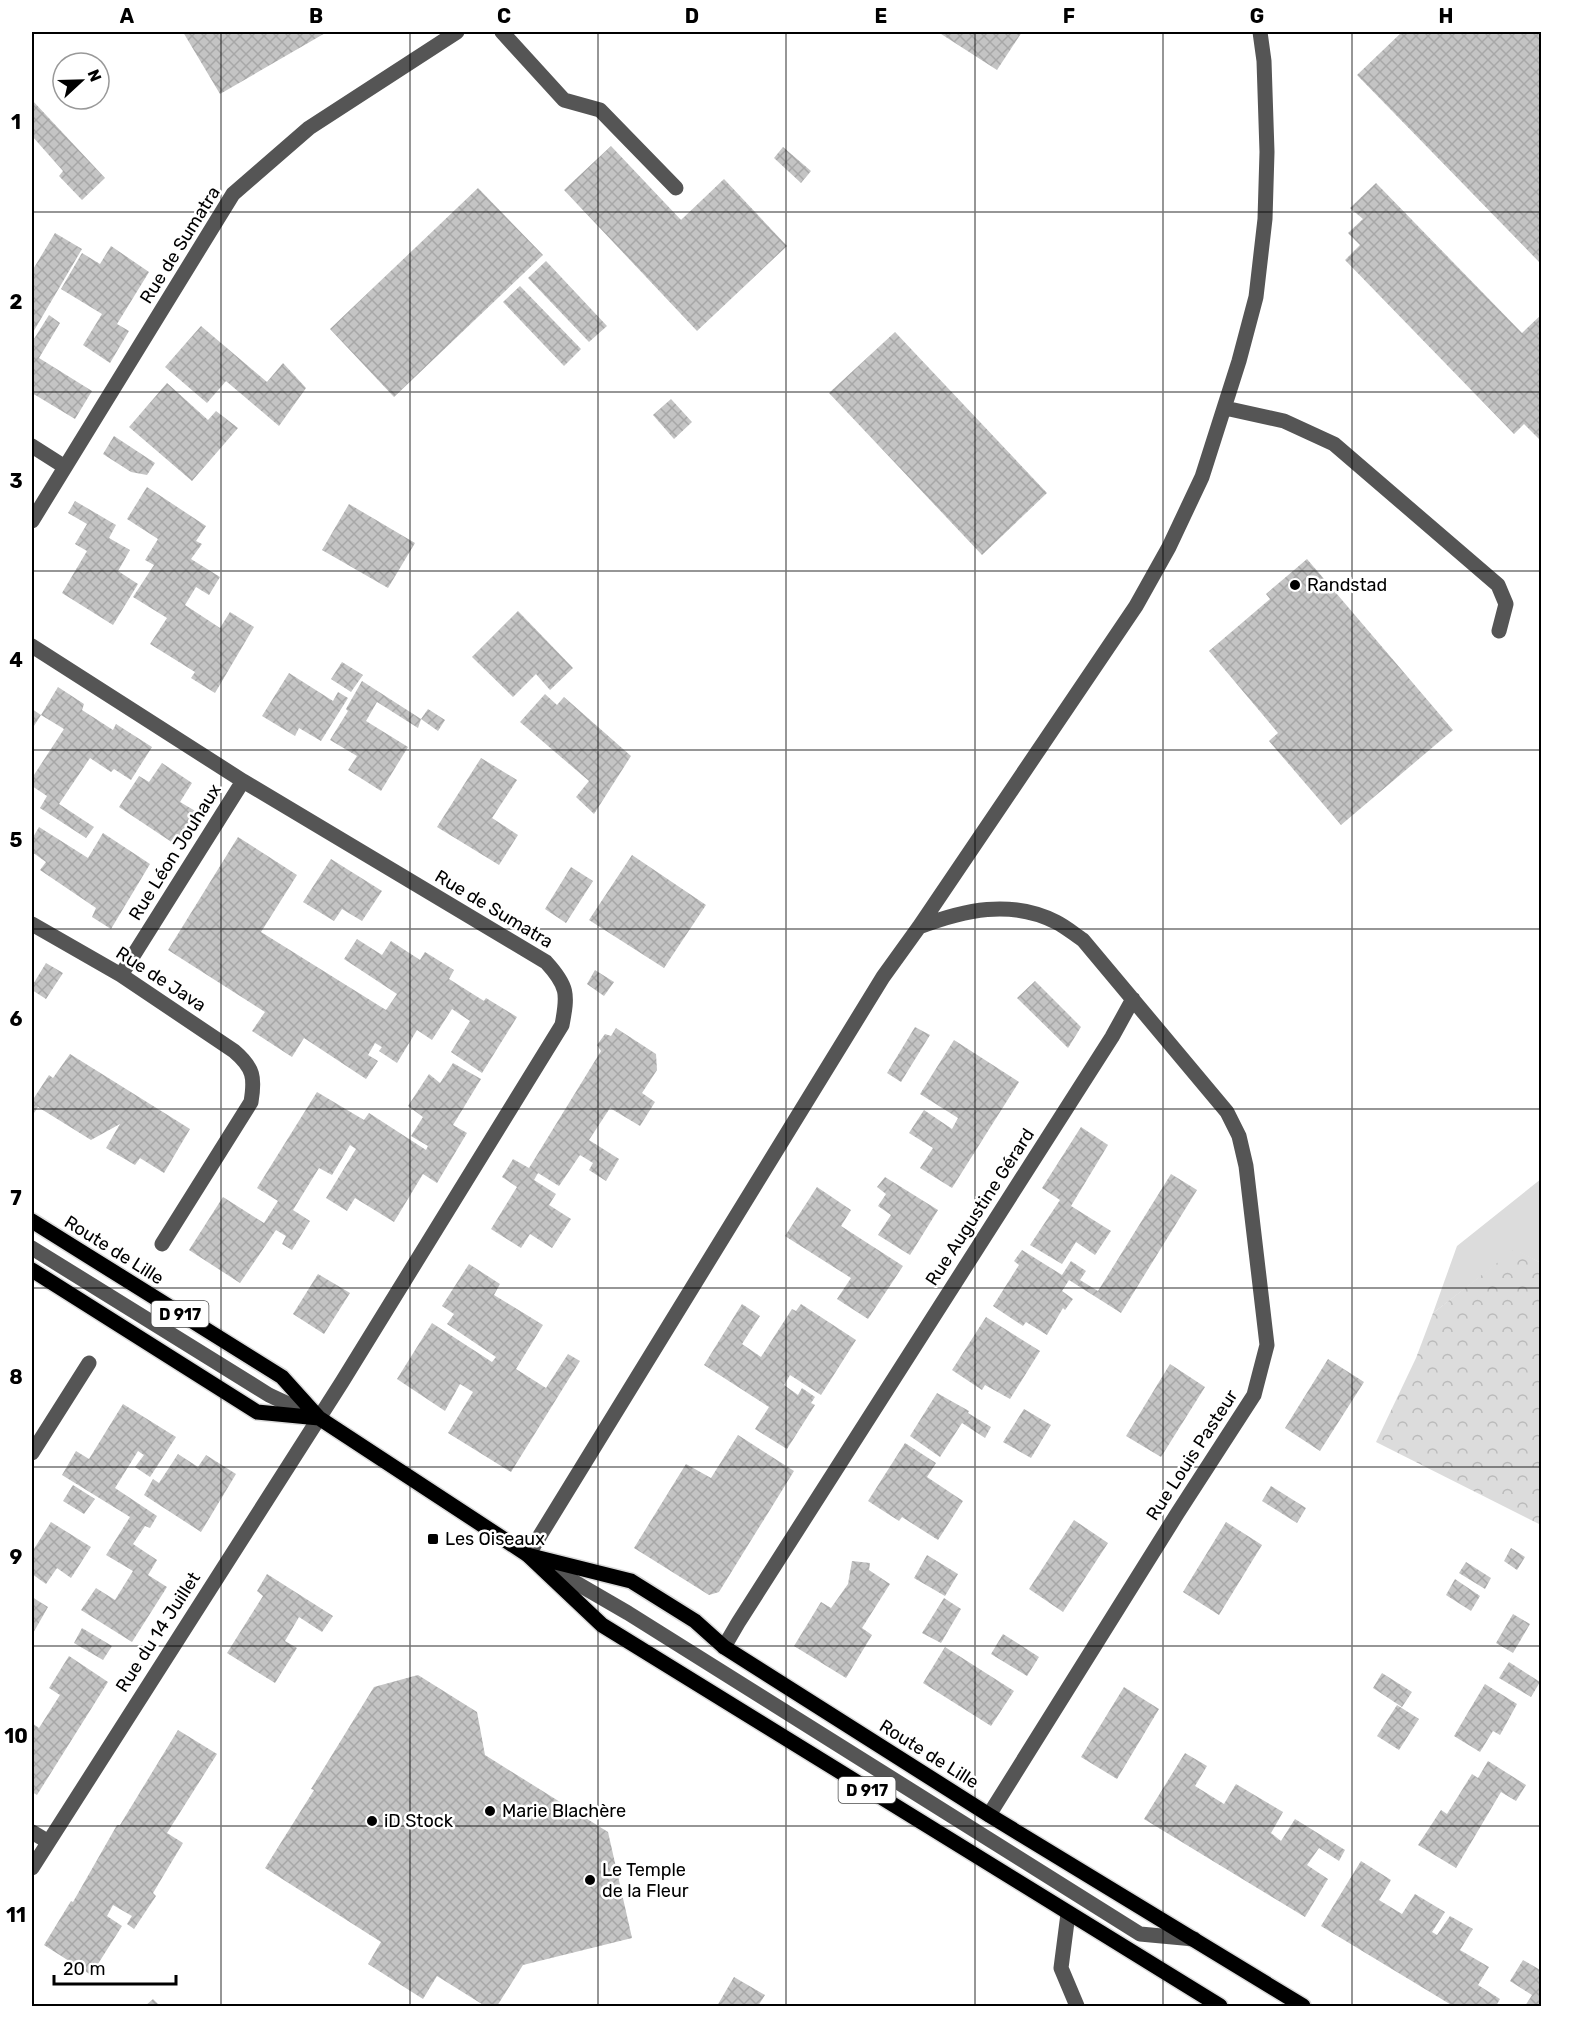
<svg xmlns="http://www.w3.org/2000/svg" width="1573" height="2038" viewBox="0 0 1573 2038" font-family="Rubik,sans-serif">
  <defs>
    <pattern id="forest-crowns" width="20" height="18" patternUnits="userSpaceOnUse" patternTransform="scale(1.5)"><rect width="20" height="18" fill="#dcdcdc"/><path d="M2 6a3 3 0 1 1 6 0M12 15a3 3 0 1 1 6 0" fill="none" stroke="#bbb"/></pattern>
    <pattern id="building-cross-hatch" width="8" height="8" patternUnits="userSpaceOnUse" patternTransform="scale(1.5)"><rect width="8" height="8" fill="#c4c4c4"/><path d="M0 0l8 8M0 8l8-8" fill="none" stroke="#a7a7a7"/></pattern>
  </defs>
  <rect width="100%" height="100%" fill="#fff"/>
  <path fill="#dcdcdc" d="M1541,1179V1263L1515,1250L1433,1313L1457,1246Z"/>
  <path fill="url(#forest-crowns)" d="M1515,1249L1541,1263V1525L1376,1442L1416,1358L1433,1313Z"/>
  <path fill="url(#building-cross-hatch)" d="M183,32H327L220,94Z
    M938,32H1022L997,70Z
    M1402,32H1542V265L1357,75Z
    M32,100L105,178L82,200L59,176L63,171L32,136Z
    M611,146L681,220L724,179L787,246L697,331L564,190Z
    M783,147L811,171L801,183L774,158Z
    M1376,183L1522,333L1542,314V442L1524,424L1514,434L1345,260L1360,245L1348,233L1363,219L1350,208Z
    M478,188L543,255L394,397L330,329Z
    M55,233L82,249L32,334V271Z
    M111,246L149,272L117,324L129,331L110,363L83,345L102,314L61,289L82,253L100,264Z
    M546,261L607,326L589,342L528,278Z
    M520,286L581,349L564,366L503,302Z
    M49,315L60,323L39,358L92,391L75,419L32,393V342Z
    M201,326L267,382L283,363L306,388L279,426L226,381L207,403L165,367Z
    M895,332L1047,493L982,555L829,393Z
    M167,383L208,420L216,411L238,428L192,481L129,427Z
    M671,399L692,422L674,439L653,415Z
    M114,436L155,463L147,475L131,472L103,454Z
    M147,487L206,526L196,541L202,544L191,559L220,577L209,595L196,587L185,605L220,628L230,612L254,627L215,693L191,678L195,672L150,644L167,618L133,597L154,565L145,560L158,539L127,519Z
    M75,501L116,525L109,538L130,550L118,571L138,584L113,625L62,593L87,551L75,544L87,524L68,513Z
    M349,504L415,543L388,588L322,550Z
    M1307,559L1453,730L1341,825L1269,741L1278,733L1209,651L1270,599L1266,594Z
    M518,611L573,668L550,690L536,674L513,697L472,657Z
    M342,662L363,675L351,692L331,679Z
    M289,673L333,701L338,692L348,698L321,741L299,728L295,736L262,716Z
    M362,681L421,719L428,709L445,720L438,731L421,719L418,728L377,702L366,721L408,747L381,791L348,770L357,756L330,740L348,711L346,709Z
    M58,687L84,704L82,710L113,730L116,724L152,747L131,780L114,769L111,772L90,758L59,804L94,827L86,838L40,808L47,796L32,786V778L64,729L41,715Z
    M545,694L557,705L564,697L631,756L594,814L576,797L589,781L520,722Z
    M32,709L41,715L32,729Z
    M481,758L517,780L492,818L518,835L499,865L437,827Z
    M162,763L192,783L180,802L197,812L176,845L119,807L139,776L149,782Z
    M39,827L88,858L103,833L150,864L111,929L92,917L96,908L40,870L46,862L32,852V839Z
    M238,837L297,875L261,932L386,1010L397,994L344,959L357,939L382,955L391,941L420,960L425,952L454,970L449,979L484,1001L486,998L517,1017L482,1073L451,1052L470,1021L452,1009L432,1040L417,1030L397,1063L379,1051L382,1047L375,1043L368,1055L378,1061L366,1079L304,1038L292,1057L252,1031L265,1012L168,950Z
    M632,855L706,905L664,968L589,920Z
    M331,859L382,891L362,921L342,909L334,921L303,902Z
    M571,867L593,881L566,923L545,909Z
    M46,963L63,973L46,999L32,990V986Z
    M595,970L614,982L604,996L587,984Z
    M1035,981L1081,1027L1068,1048L1017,998Z
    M915,1027L930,1035L901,1082L887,1073Z
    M616,1028L656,1054L657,1070L642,1093L655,1102L640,1126L610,1108L589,1140L619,1159L606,1181L589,1170L593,1163L580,1155L559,1186L538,1173L534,1180L556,1194L549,1205L571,1219L552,1248L530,1234L521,1248L491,1229L517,1187L502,1177L513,1159L529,1168L601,1051L597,1045L605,1034L611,1036Z
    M954,1040L1019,1082L952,1188L920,1168L933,1148L909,1133L924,1110L952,1129L958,1118L920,1094Z
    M70,1054L190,1129L164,1173L140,1158L135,1165L106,1148L120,1124L91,1140L38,1107L32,1116V1101L49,1075L53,1078Z
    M453,1063L481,1079L453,1125L467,1133L437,1183L423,1174L394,1222L355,1198L347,1211L326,1198L356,1149L350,1145L332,1175L319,1168L293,1210L310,1221L292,1250L282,1244L286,1236L276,1230L240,1283L189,1250L223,1197L264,1223L278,1201L257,1188L317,1092L364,1120L369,1113L426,1150L428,1146L411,1136L423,1117L408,1106L429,1074L440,1083Z
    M1081,1127L1108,1145L1071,1206L1111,1231L1095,1255L1076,1242L1062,1264L1030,1245L1060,1200L1042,1188Z
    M1171,1174L1197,1190L1121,1313L1069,1280L1062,1291L1073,1299L1065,1310L1063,1308L1047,1335L1026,1322L1023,1326L993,1306L1019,1265L1014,1261L1022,1250L1062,1275L1071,1261L1086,1271L1080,1280L1098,1291Z
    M885,1177L938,1210L910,1255L878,1235L891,1215L878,1206L886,1194L877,1187Z
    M817,1187L851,1210L841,1226L903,1266L868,1319L837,1299L851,1278L785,1236Z
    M469,1264L500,1284L494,1295L543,1325L516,1369L546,1388L568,1354L580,1361L511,1472L448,1433L473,1392L460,1384L445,1411L397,1379L432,1323L492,1362L496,1357L447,1324L454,1314L442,1306Z
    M318,1274L350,1293L324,1334L293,1314Z
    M742,1304L760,1316L742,1344L761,1357L792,1309L796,1311L801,1304L856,1340L821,1395L790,1375L784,1385L798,1395L802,1388L815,1397L811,1403L815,1405L787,1449L755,1429L769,1407L704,1365Z
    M986,1317L1040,1351L1010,1399L985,1385L982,1390L952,1370Z
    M1328,1359L1364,1382L1320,1451L1285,1428Z
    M1170,1364L1205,1387L1161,1457L1126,1436Z
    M937,1393L969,1411L968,1413L991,1427L985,1438L962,1423L940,1457L910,1436Z
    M123,1404L176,1437L150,1477L135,1467L144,1455L138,1451L115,1488L157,1516L150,1528L145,1526L133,1544L157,1560L148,1575L167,1587L132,1642L81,1610L96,1588L115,1600L133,1571L106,1555L130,1517L62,1475L76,1451L89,1459Z
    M1024,1409L1051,1425L1031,1458L1003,1442Z
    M738,1435L794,1471L719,1592L709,1595L634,1548L686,1464L711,1478Z
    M905,1443L936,1463L927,1477L963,1501L938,1540L902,1517L899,1521L868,1501Z
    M178,1454L198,1467L206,1455L236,1474L201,1532L144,1495L153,1479L159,1483Z
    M73,1485L95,1499L84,1514L63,1501Z
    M1271,1486L1306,1508L1297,1523L1262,1501Z
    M1074,1520L1108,1543L1063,1612L1029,1589Z
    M51,1522L91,1547L71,1578L57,1568L46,1584L32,1574V1552Z
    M1226,1522L1262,1545L1219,1615L1183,1592Z
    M1511,1548L1525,1557L1517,1570L1504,1561Z
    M927,1555L958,1574L945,1596L914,1578Z
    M852,1561L870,1563L869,1570L890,1584L862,1628L872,1635L846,1678L794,1646L821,1602L831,1608L848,1584Z
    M1466,1562L1491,1578L1485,1589L1459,1573Z
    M267,1574L333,1616L322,1632L299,1617L285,1641L297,1648L275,1683L227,1653L263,1596L257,1591Z
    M1455,1579L1480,1596L1471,1611L1446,1595Z
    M32,1597L48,1607L32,1635Z
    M944,1598L961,1609L941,1643L922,1633Z
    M1513,1614L1530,1624L1513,1653L1496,1643Z
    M82,1628L112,1646L103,1660L74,1643Z
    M1003,1634L1039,1657L1027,1676L991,1654Z
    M945,1647L1014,1691L991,1726L923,1683Z
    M69,1656L108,1682L37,1795L32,1792V1723L39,1728L60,1695L49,1688Z
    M1509,1662L1540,1682L1531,1697L1499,1678Z
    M1382,1673L1412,1692L1402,1707L1373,1688Z
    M418,1675L477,1712L485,1755L608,1832L632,1938L523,1965L497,2006H485L437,1976L423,1999L368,1964L381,1942L265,1868L314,1790L311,1789L374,1687Z
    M1485,1684L1517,1704L1500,1735L1493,1731L1480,1752L1454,1736Z
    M1124,1687L1159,1709L1117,1779L1081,1757Z
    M1397,1705L1419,1719L1399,1750L1377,1736Z
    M178,1730L217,1754L167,1833L183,1843L153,1893L156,1896L134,1929L127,1924L132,1916L113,1905L107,1916L122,1926L91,1975L44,1945L71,1901L73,1902L117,1825H120Z
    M1185,1753L1207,1766L1195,1786L1224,1804L1236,1784L1283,1812L1271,1833L1281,1841L1295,1819L1345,1850L1339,1861L1319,1848L1307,1865L1328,1879L1305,1917L1144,1819Z
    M1488,1761L1526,1785L1516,1801L1501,1792L1456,1868L1418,1845L1441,1810L1447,1814L1472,1774L1478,1778Z
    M1361,1861L1391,1880L1379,1900L1402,1914L1415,1894L1445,1912L1432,1932L1437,1935L1450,1916L1473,1929L1460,1950L1489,1967L1478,1985L1500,1999L1496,2006H1453L1321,1926Z
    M1523,1960L1542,1971V2006H1525L1532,1995L1510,1981Z
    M734,1977L765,1995L758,2006H717Z
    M153,1999L160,2006H145Z"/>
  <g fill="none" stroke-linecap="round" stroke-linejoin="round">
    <defs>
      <path id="major" d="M32,1221L282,1377L319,1418L528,1555L602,1625L1220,2006
        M32,1270L257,1412L319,1418
        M531,1556L631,1581L695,1621L724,1647L989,1815L1303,2006"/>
    </defs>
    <use href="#major" stroke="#dbdbdb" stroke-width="18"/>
    <path stroke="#555" stroke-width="15" d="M502,32L564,100L600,110L676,188
      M1225,408L1284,421L1334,444L1498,585L1506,604L1499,631
      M32,446L65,467
      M32,521L233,194L309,128L457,32
      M32,646L243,781L546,962C568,986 568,994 562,1025L342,1382L32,1868
      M32,924L121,975L234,1051C254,1068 255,1078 251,1102L162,1244
      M919,927C964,910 1010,899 1056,922C1066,927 1074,934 1083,940L1227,1112L1239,1136L1246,1166L1267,1345L1254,1395L1177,1514L989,1815
      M121,975L243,781
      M32,1248L269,1395L316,1417
      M32,1453L89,1363
      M724,1647L738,1623L1112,1037L1133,999
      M32,1832L47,1841
      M1068,1914L1061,1968L1077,2006
      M1194,1939L1140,1934L628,1613L528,1555L883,977L919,927L1136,606L1169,547L1202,477L1239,361L1256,297L1265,219L1267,152L1264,61L1260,32"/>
    <use href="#major" stroke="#000" stroke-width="15"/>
  </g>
  <path fill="none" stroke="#000" stroke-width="1.5" stroke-opacity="0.55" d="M221,32V2006M410,32V2006M598,32V2006M786,32V2006M975,32V2006M1163,32V2006M1352,32V2006M32,212H1542M32,392H1542M32,571H1542M32,750H1542M32,929H1542M32,1109H1542M32,1288H1542M32,1467H1542M32,1646H1542M32,1826H1542"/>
  <g fill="#000" stroke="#fff" stroke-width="2">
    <circle cx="1295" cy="585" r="6"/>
    <rect x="427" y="1533" width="12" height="12" rx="3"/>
    <circle cx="490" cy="1811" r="6"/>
    <circle cx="372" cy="1821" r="6"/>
    <circle cx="590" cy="1880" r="6"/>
  </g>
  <g text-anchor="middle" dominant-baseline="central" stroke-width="5" stroke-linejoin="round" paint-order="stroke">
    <g fill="#fff" stroke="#4c4c4c" stroke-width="1.5">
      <rect x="151.5" y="1301" width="57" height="26" rx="4.5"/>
      <rect x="838.5" y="1777" width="57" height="26" rx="4.5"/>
    </g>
    <g font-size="16" font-weight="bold" fill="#000">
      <text x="180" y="1314">D 917</text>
      <text x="867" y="1790">D 917</text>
    </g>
    <g font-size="18" fill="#000" stroke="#fff">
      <text transform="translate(180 245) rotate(-58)">Rue de Sumatra</text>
      <text transform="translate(175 852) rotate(-58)">Rue Léon Jouhaux</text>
      <text transform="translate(494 909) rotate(31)">Rue de Sumatra</text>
      <text transform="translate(161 979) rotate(33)">Rue de Java</text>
      <text transform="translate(980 1207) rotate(-57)">Rue Augustine Gérard</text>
      <text transform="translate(114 1250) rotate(32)">Route de Lille</text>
      <text transform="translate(1192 1455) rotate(-57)">Rue Louis Pasteur</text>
      <text transform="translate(158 1632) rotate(-57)">Rue du 14 Juillet</text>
      <text transform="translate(929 1754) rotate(32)">Route de Lille</text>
    </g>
    <g font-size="18" fill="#000" stroke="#fff" text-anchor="start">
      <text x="1307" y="585">Randstad</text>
      <text x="445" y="1539">Les Oiseaux</text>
      <text x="502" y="1811">Marie Blachère</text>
      <text x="384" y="1821">iD Stock</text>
      <text x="602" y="1870">Le Temple<tspan x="602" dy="21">de la Fleur</tspan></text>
    </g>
  </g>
  <rect width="1573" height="2038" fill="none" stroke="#ffffff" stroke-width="66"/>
  <g transform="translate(81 81) rotate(68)"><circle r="28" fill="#ffffff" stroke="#999999" stroke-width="1.5"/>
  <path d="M0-4.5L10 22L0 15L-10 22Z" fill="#000000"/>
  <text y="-9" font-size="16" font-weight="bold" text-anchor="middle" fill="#000000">N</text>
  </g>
  <path d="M54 1975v9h122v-9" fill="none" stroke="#000000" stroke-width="3"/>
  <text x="63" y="1975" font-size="18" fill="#000000" stroke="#ffffff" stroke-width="4.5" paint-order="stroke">20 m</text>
  <rect x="33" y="33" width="1507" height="1972" fill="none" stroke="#000" stroke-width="2"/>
  <g font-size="20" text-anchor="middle" font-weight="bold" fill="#000">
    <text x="127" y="23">A</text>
    <text x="316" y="23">B</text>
    <text x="504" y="23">C</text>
    <text x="692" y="23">D</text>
    <text x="881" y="23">E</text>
    <text x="1069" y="23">F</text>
    <text x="1257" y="23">G</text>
    <text x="1446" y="23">H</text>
    <text x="16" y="129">1</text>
    <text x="16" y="309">2</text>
    <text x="16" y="488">3</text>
    <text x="16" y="667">4</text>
    <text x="16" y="847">5</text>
    <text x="16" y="1026">6</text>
    <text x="16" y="1205">7</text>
    <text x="16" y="1384">8</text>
    <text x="16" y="1564">9</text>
    <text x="16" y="1743">10</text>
    <text x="16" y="1922">11</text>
  </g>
</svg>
